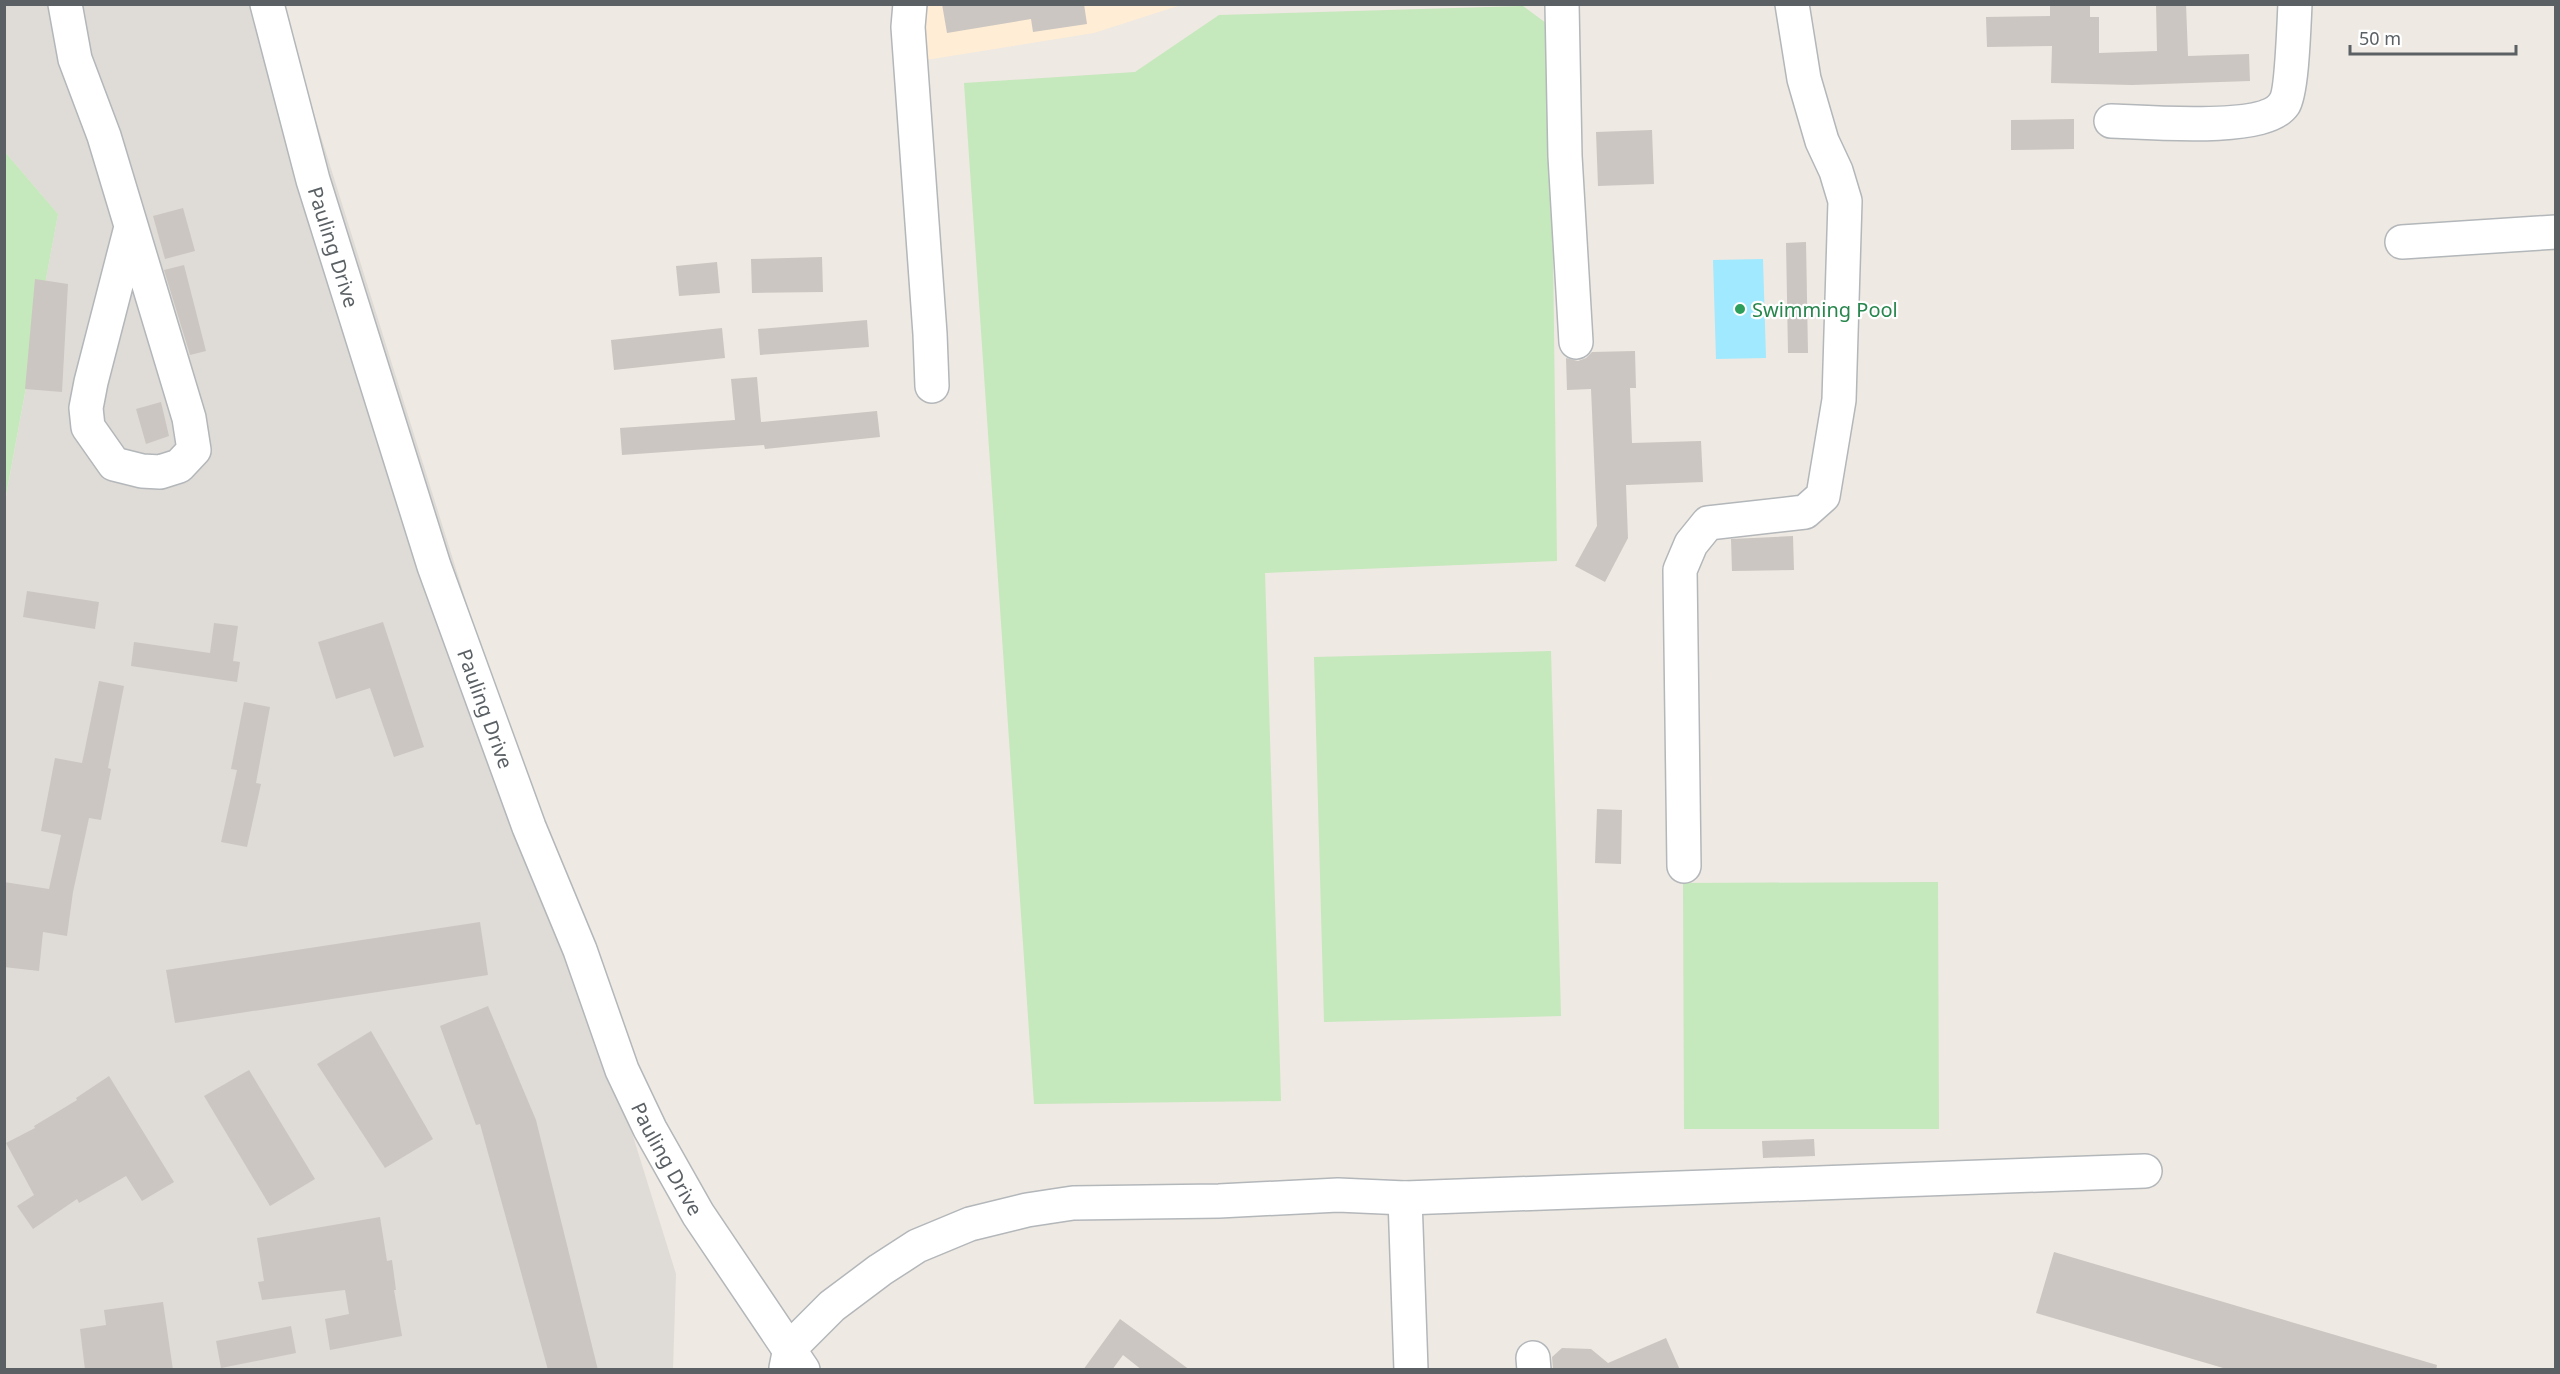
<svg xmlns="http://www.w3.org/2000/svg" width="2560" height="1374" viewBox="0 0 2560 1374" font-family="'Noto Sans',sans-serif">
  <rect width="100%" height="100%" fill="#eee9e2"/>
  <path fill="#ffedd6" d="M892,5H1181L1094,33L901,64Z"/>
  <path fill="#dfdbd6" d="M5,5H280L676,1274L673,1369L5,1370V502L58,214L5,152Z"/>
  <path fill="#c5e8bc" d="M1523,6L1550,26L1557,561L1265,573L1281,1101L1034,1104L964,83L1135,72L1219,15Z
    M5,152L58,214L5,501Z
    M1551,651L1561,1016L1324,1022L1314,657Z
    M1938,882L1939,1129H1684L1683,883Z"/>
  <path fill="#a1e9ff" d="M1763,259L1766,358L1716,359L1713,260Z"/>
  <path fill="#cbc6c1" d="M942,4H1084L1087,24L1033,32L1031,19L947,33Z
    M2050,4H2090V17H2099V53L2157,51L2156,4H2186L2188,56L2249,54L2250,81L2132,85L2051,83L2052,46L1987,47L1986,17L2050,16Z
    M2074,119V149L2011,150V120Z
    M1652,130L1654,184L1598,186L1596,132Z
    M183,208L195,251L165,259L153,216Z
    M1806,242L1808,353H1788L1786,243Z
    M822,257L823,292L752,293L751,259Z
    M717,262L720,293L679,296L676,266Z
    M184,265L206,351L190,355L164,270Z
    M35,279L68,284L62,392L25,389Z
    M867,320L869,347L760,355L758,329Z
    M722,328L725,358L614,370L611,340Z
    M1635,351L1636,388H1630L1632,443L1701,441L1703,482L1626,485L1628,538L1605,582L1575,566L1597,526L1591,389L1567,390L1566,358L1578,361L1586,358L1592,352Z
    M757,377L761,422L877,411L880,437L765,449L764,445L622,455L620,428L735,420L731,379Z
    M161,402L169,436L146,444L136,409Z
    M1793,536L1794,570L1732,571L1731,539Z
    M27,591L99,602L95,629L23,617Z
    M383,622L424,747L394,757L370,688L336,699L318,642Z
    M214,623L238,626L233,661L240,662L237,682L131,666L134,642L210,653Z
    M99,681L124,686L108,768L111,769L101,820L89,818L73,892L67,936L43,932L39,971L4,967V882L49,889L61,835L41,831L55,758L82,763Z
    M244,702L270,707L256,783L261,784L247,847L221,842L237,770L231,769Z
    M1597,809L1622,810L1621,864L1595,863Z
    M480,922L488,975L175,1023L166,970Z
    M488,1006L536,1120L598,1370H548L480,1124L476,1125L440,1026Z
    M371,1031L433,1139L385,1168L317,1064Z
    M249,1070L315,1179L270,1206L204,1096Z
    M109,1076L174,1182L142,1201L126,1176L79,1203L77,1199L33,1229L17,1206L34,1195L6,1143L35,1128L34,1126L77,1100L76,1098Z
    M1814,1139L1815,1156L1763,1158L1762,1141Z
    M380,1217L387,1261L392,1260L396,1290H394L402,1336L330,1350L325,1319L349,1314L345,1290L262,1300L258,1282L264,1281L257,1238Z
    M2054,1252L2437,1365L2436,1370H2230L2036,1313Z
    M163,1302L173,1370H85L80,1329L106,1325L104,1310Z
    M1120,1319L1190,1370H1142L1123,1355L1112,1370H1083Z
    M291,1326L296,1353L221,1368L216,1341Z
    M1666,1338L1680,1370H1553L1552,1357L1562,1348L1591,1349L1608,1363Z"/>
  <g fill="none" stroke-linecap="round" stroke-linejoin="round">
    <defs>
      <g id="minor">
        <path d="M65,4L75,59L104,136L189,418L194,450L179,466L160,472L142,471L114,464L88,427L86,408L91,382L131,227"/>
        <path id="s1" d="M267,4L313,180L434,566L529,827L580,950L622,1070L650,1129L698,1214L803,1370"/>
        <path d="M910,4L908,27L930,334L932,386"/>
        <path d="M1562,4L1565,156L1576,342"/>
        <path d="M2111,121C2145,122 2265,133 2284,104C2292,93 2294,22 2295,4"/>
        <path d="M2402,242L2556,232"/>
        <path d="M1684,866L1680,570L1691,544L1708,523L1805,512L1823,496L1839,400L1845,201L1836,171L1822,141L1804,79L1792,4"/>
        <path d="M1405,1198L1411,1370"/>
        <path d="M1533,1358L1534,1370"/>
        <path d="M786,1368L790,1348L832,1306L880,1270L917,1246L970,1224L1027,1210L1073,1203L1219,1201L1338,1195L1405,1198L2145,1171"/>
      </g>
    </defs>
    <use href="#minor" stroke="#b3b7ba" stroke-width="36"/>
    <use href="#minor" stroke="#fff" stroke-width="33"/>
  </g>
  <circle fill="#2e9e5b" stroke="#fff" stroke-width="2" cx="1740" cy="309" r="6"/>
  <g text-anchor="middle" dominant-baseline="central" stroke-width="4.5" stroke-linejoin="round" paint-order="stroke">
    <g font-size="20" fill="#5a6064" stroke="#fff">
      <text stroke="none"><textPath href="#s1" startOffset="252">Pauling Drive</textPath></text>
      <text stroke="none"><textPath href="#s1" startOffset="738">Pauling Drive</textPath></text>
      <text stroke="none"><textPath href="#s1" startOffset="1224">Pauling Drive</textPath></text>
    </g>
    <g font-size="20" fill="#27864d" stroke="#fff" text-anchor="start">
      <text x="1752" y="309">Swimming Pool</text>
    </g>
  </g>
  <rect width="2560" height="1374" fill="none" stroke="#5a6064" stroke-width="12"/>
  <path d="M2350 45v9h166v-9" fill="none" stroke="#5a6064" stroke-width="3"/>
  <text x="2359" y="45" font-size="18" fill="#5a6064" stroke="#ffffff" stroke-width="4.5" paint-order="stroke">50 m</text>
</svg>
